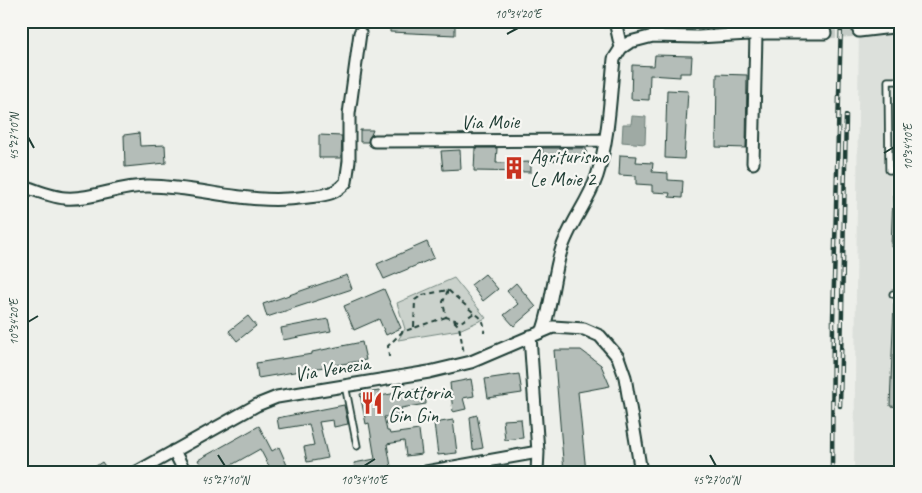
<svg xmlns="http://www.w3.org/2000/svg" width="922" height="493" viewBox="0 0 922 493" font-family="Caveat,sans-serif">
  <rect width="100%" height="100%" fill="#edefea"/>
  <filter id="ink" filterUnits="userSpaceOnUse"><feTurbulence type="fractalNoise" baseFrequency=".02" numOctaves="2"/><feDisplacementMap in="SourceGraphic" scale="10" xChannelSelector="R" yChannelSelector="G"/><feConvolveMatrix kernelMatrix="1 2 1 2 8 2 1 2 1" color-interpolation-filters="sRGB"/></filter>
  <g filter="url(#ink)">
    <path fill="#dce0db" d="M859,21H901V472H854Z"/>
    <path fill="#cbd2cc" stroke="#758880" d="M454,278L486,318L459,330L398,340L405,329L397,303Z"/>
    <path fill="#9faaa4" stroke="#6c7e77" d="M632,116L646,117L645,144L622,142L623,124H631Z"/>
    <path fill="#b4bdb8" stroke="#1f3d34" d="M390,21H455V35L390,32Z
      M655,55L692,56L691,73H680V77L650,75L649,100L631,99L632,65L654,66Z
      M717,74L747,75L746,148L716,147Z
      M667,90L688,91L684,159L665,158Z
      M360,130H373L368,142H360Z
      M139,133L140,146L165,145L166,163L125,167L124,135Z
      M319,135L342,136L341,158H319Z
      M475,148H497L496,163L531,162V172L474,171Z
      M542,148H586L587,159L543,161Z
      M460,150L461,169L443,170L441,151Z
      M620,155L637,156L636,162L653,163L652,172L668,173V180L683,181L682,198L669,197L670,193L652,192V185L636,184V176L619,175Z
      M893,195H901V247H891Z
      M427,242L434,258L384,279L383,277L377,264Z
      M485,274L498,289L483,301L471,285Z
      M347,275L352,289L267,317L263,304Z
      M516,283L536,307L514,326L504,315L518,304L507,291Z
      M384,289L401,328L386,335L379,319L354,330L344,306Z
      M894,303L901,304V407L890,406Z
      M248,316L256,326L237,341L229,331Z
      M328,319L331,331L283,340L281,328Z
      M362,342L366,360L258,378L256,363L312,354V352Z
      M554,350H581L601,365L610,386L578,392L586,472H564Z
      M519,374L522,393L488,398L485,379Z
      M471,379L474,396L463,398L466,409L453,412L450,383Z
      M425,388L426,404L401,408L402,415L384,417L387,431H389L390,434L419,430L422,454L406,456L404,441L387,444L392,472H356L354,463L375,459L369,423L366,424L360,394L379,391L380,396Z
      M344,405L348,424L334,427L333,420L319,422L328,458L307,462L304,447L314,445L309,424L279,429L277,418Z
      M477,415L483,448L473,450L470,417Z
      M521,419L523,438L505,440L503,420Z
      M453,420L457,453L438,455L434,423Z
      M259,426L272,451L279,447L290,472H272L260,449L219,472H205L198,460Z
      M102,462L109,472H87Z"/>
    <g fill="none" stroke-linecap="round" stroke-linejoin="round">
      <path stroke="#c4cbc6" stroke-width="11" stroke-dasharray="11 5.5" stroke-linecap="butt" d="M825,33L859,31"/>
      <defs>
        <path id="lane" d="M901,81H888L889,170H901
          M893,294L901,295
          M345,385L357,446"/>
        <path id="street" d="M615,21L621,48
          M859,31L901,26
          M375,141L604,140
          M753,163L756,34
          M21,185C35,190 51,197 65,198C93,200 120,185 149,186C205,187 249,206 308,197C324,195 335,195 346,182L349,161V114L360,33
          M543,330C552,304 553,277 561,251C569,224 588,203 597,176C609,139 610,97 614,59L621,48L630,42L653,36L698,37L766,33H825
          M530,336L538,452L537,472
          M174,451L185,472
          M137,472L257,405L277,397L429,372L471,362L553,327L584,329L600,336L618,357L625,377L641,472
          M426,472L538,452"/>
      </defs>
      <use href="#lane" stroke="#1f3d34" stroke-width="9"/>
      <use href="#street" stroke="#1f3d34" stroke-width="15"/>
      <path stroke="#1f3d34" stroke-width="2" stroke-dasharray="5 4" stroke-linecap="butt" d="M448,290L443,302L446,317L461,322L474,313C483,318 485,323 484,333
        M454,321L459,326L464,354
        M414,327L415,300L422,295L448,290L474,313
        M389,357L388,346L402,332L446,317"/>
      <use href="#lane" stroke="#f6f6f2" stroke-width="5.5"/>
      <use href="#street" stroke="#f6f6f2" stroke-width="11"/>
      <defs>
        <path id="rail" d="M840,406L846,116
          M832,472L833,320L841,21"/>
      </defs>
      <use href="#rail" stroke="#1f3d34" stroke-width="4.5"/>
      <use href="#rail" stroke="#f6f6f2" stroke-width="2.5" stroke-dasharray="8" stroke-linecap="butt"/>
    </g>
  </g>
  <path fill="none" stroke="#1f3d34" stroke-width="2" d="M507,34L518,28M28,137L34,148M884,153L894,147M28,322L38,316M218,455L225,466M710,455L716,466M364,466L375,459"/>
  <defs>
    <symbol id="building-bare" viewBox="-9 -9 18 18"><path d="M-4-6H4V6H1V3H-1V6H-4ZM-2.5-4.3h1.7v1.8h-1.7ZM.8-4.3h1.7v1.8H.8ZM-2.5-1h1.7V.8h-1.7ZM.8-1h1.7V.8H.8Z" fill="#c8321e" stroke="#f6f6f2" stroke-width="2.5" paint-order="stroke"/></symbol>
    <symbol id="restaurant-bare" viewBox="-9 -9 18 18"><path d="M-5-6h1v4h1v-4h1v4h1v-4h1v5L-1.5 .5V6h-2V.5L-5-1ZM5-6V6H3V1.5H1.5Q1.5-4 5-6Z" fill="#c8321e" stroke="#f6f6f2" stroke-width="2.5" paint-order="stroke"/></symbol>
  </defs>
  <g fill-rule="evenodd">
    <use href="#building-bare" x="498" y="152" width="32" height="32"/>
    <use href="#restaurant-bare" x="356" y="387" width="32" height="32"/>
  </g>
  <g text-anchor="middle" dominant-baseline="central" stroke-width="4.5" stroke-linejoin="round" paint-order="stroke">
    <g font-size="20" fill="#1f3d34" stroke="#f6f6f2">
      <text transform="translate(490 122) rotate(-1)">Via Moie</text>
      <text transform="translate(332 369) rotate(-9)">Via Venezia</text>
    </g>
    <g font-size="20" fill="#1f3d34" stroke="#f6f6f2" text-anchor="start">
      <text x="530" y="156">Agriturismo<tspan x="530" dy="23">Le Moie 2</tspan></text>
      <text x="388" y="392">Trattoria<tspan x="388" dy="23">Gin Gin</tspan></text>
    </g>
  </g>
  <rect width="922" height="493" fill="none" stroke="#f6f6f2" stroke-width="55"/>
  <rect x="28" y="28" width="866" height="438" fill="none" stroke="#1f3d34" stroke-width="2"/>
  <g font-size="12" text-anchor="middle" fill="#1f3d34">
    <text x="518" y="18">10°34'20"E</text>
    <text transform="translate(14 137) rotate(-90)" y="4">45°27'10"N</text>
    <text transform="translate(908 147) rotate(-90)" y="4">10°34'10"E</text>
    <text transform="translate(14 322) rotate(-90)" y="4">10°34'20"E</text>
    <text x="225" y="484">45°27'10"N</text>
    <text x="364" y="484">10°34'10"E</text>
    <text x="716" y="484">45°27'00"N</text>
  </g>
</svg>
